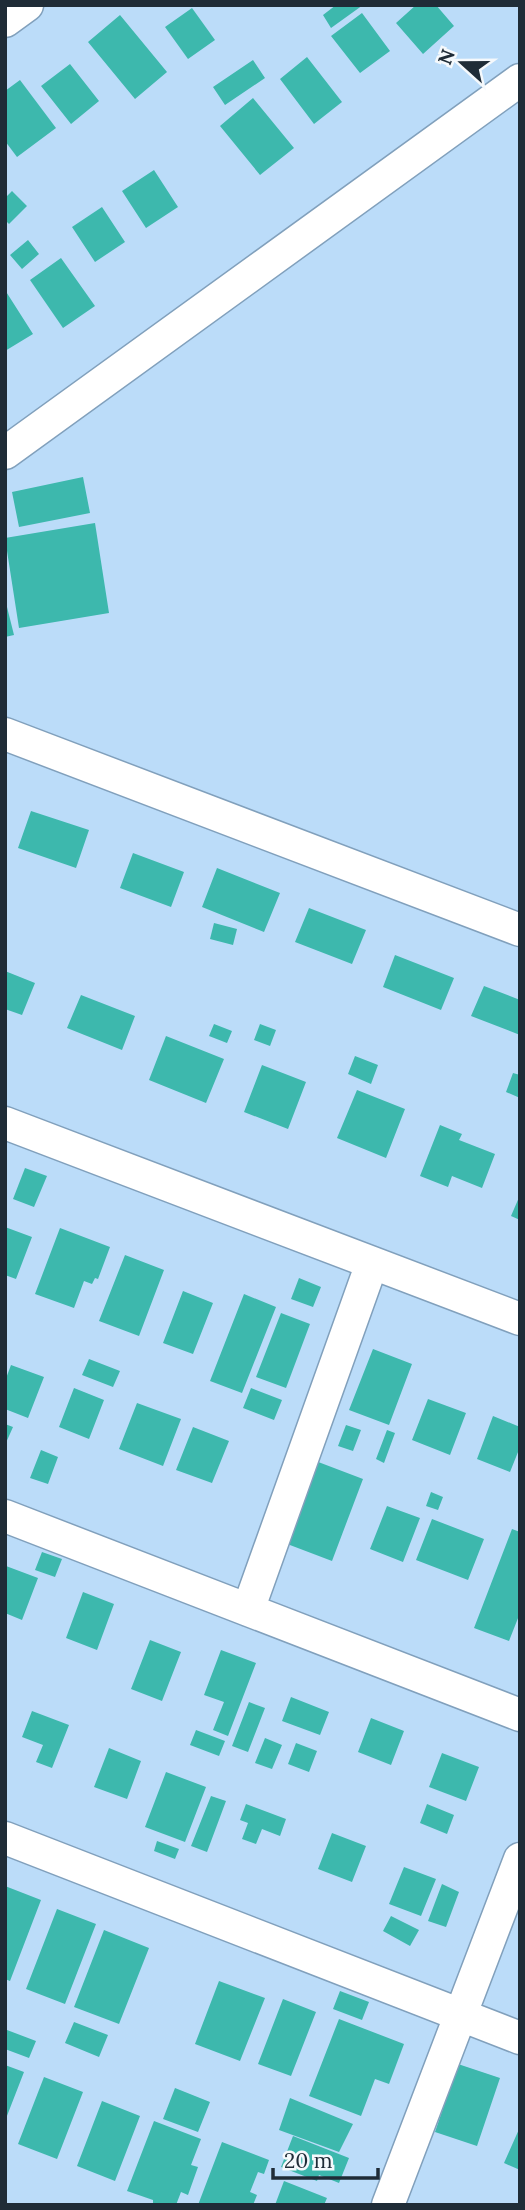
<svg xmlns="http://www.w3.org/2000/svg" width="525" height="2210" viewBox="0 0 525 2210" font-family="Lora,serif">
  <rect width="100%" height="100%" fill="#bbdcf9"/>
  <path fill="#3db8ad" d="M336,5H363L331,28L323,15Z
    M416,5H436L454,26L423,54L396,23Z
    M192,8L215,40L188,59L165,27Z
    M362,13L390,51L360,73L331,36Z
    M120,15L167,72L135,99L88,42Z
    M307,57L342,102L314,124L280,79Z
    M253,60L265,78L225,105L213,87Z
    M70,64L99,101L71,124L41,86Z
    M20,80L56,128L17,157L5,141V91Z
    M253,98L294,148L260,175L220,126Z
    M154,170L178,207L146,228L122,191Z
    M12,191L27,206L9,224L5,220V198Z
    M102,207L125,242L95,262L72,227Z
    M28,240L39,254L22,269L10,255Z
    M61,258L95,306L63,328L30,280Z
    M5,290L33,334L5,351Z
    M83,477L90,513L19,527L12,492Z
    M95,523L109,613L19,628L5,538Z
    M5,599L14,635L5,637Z
    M31,811L89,830L76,868L18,848Z
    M133,853L184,872L171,907L120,888Z
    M217,868L280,893L264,932L202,907Z
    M309,908L366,930L352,964L295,942Z
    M214,923L237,929L233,945L210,939Z
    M395,955L454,978L441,1010L383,987Z
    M5,971L35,983L22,1015L5,1009Z
    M484,986L520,1000V1035L471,1016Z
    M81,995L135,1016L122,1050L67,1028Z
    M214,1024L232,1031L227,1043L209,1036Z
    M260,1024L276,1030L270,1046L254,1040Z
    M166,1036L224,1059L206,1103L149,1080Z
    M355,1056L378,1065L371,1084L348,1074Z
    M262,1065L306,1082L288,1129L244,1112Z
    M513,1073L520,1075V1098L506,1092Z
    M357,1090L405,1109L386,1158L337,1138Z
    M440,1125L462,1134L459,1140L495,1154L482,1188L452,1176L448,1187L420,1176Z
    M25,1168L47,1176L34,1207L13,1199Z
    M520,1195V1220L511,1216Z
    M5,1227L32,1237L16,1279L5,1275Z
    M60,1228L110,1247L98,1279L95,1278L92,1284L84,1281L74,1308L35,1294Z
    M125,1255L164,1270L139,1336L99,1321Z
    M299,1278L321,1287L313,1307L291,1299Z
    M183,1291L213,1303L193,1354L163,1343Z
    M244,1294L276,1307L242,1393L210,1381Z
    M281,1313L310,1324L286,1388L256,1377Z
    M373,1349L412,1364L389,1425L349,1410Z
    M89,1359L120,1371L113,1387L82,1375Z
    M11,1365L44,1377L28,1418L5,1409V1381Z
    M74,1388L104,1400L89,1439L59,1427Z
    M251,1388L282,1400L274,1420L243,1408Z
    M428,1399L466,1413L450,1455L412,1440Z
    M137,1403L181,1419L163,1466L119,1449Z
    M493,1416L520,1427V1447L510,1472L477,1459Z
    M5,1424L13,1427L5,1445Z
    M346,1425L361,1430L353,1451L338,1446Z
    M193,1427L229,1441L212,1483L176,1470Z
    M387,1430L395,1433L384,1463L376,1459Z
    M41,1450L58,1457L48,1484L30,1478Z
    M313,1460L363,1479L332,1561L282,1542Z
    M431,1492L443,1497L438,1510L426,1506Z
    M387,1506L420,1518L403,1562L370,1549Z
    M432,1519L484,1539L468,1580L416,1560Z
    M512,1529L520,1532V1613L509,1641L474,1628Z
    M42,1552L62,1559L55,1577L35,1570Z
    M6,1566L38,1578L22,1620L5,1613Z
    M83,1592L114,1604L97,1650L66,1638Z
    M150,1640L181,1652L162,1701L131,1689Z
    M221,1650L256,1663L228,1736L213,1730L224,1702L204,1695Z
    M291,1697L329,1712L320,1735L282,1721Z
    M249,1702L265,1708L248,1752L232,1746Z
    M32,1711L69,1725L52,1768L36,1762L43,1745L22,1737Z
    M371,1718L404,1731L391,1765L358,1752Z
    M196,1730L225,1741L219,1756L190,1745Z
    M265,1738L282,1745L272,1769L255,1763Z
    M296,1743L317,1751L309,1772L288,1764Z
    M109,1748L141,1761L127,1799L94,1787Z
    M442,1753L479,1767L466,1801L429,1787Z
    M166,1772L206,1787L185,1842L145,1827Z
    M211,1796L226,1801L207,1852L191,1846Z
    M246,1804L286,1819L280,1836L262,1829L256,1844L242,1839L248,1823L240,1820Z
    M427,1804L454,1815L447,1834L420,1823Z
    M332,1833L366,1846L352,1882L318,1869Z
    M157,1841L179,1849L175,1859L154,1851Z
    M404,1867L436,1879L421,1916L389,1904Z
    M442,1884L459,1892L446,1927L428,1921Z
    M5,1886L41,1900L10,1981L5,1979Z
    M57,1909L96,1924L65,2004L26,1989Z
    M391,1916L419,1930L410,1946L383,1931Z
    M104,1930L149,1948L119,2024L74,2007Z
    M219,1981L265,1998L240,2061L195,2044Z
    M340,1991L369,2002L362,2020L333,2009Z
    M283,1999L316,2012L291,2076L258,2064Z
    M339,2019L404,2044L389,2084L375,2079L361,2116L309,2096Z
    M74,2022L108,2035L99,2057L65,2043Z
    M7,2030L36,2041L29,2058L5,2049Z
    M458,2064L500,2078L477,2146L435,2132Z
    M5,2065L24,2072L5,2121Z
    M44,2077L83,2092L57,2159L18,2144Z
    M175,2088L210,2102L198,2132L163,2119Z
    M290,2098L353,2124L339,2152L279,2130Z
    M102,2101L140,2116L115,2181L77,2166Z
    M154,2121L201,2139L191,2165L198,2167L188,2195L181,2192L176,2205H153V2200L127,2191Z
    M520,2127V2170L504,2163Z
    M293,2136L349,2158L339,2183L319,2175L317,2181L281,2167Z
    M222,2142L269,2160L264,2174L258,2172L250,2192L257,2195L253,2205H198Z
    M284,2181L327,2198L324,2205H275Z"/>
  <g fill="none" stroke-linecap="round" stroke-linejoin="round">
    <defs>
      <path id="street" d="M5,21L27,5
        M5,453L520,80
        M5,734L520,930
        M5,1123L520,1319
        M5,1516L520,1715
        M248,1610L372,1263
        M5,1838L520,2038
        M388,2205L520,1859"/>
    </defs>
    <use href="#street" stroke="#81a0bc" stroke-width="35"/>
    <use href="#street" stroke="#fff" stroke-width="32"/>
  </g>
  <rect width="525" height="2210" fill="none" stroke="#1f2c37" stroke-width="14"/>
  <g transform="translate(462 63) rotate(291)" stroke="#f5f9fc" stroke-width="5" paint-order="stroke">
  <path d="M0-5L12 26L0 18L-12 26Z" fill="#1f2c37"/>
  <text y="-10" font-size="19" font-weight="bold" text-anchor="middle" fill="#1f2c37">N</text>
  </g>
  <path d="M273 2168v10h105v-10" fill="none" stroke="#1f2c37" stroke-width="3.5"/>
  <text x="284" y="2168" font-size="21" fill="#1f2c37" stroke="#f5f9fc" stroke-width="5" paint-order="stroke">20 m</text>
</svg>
